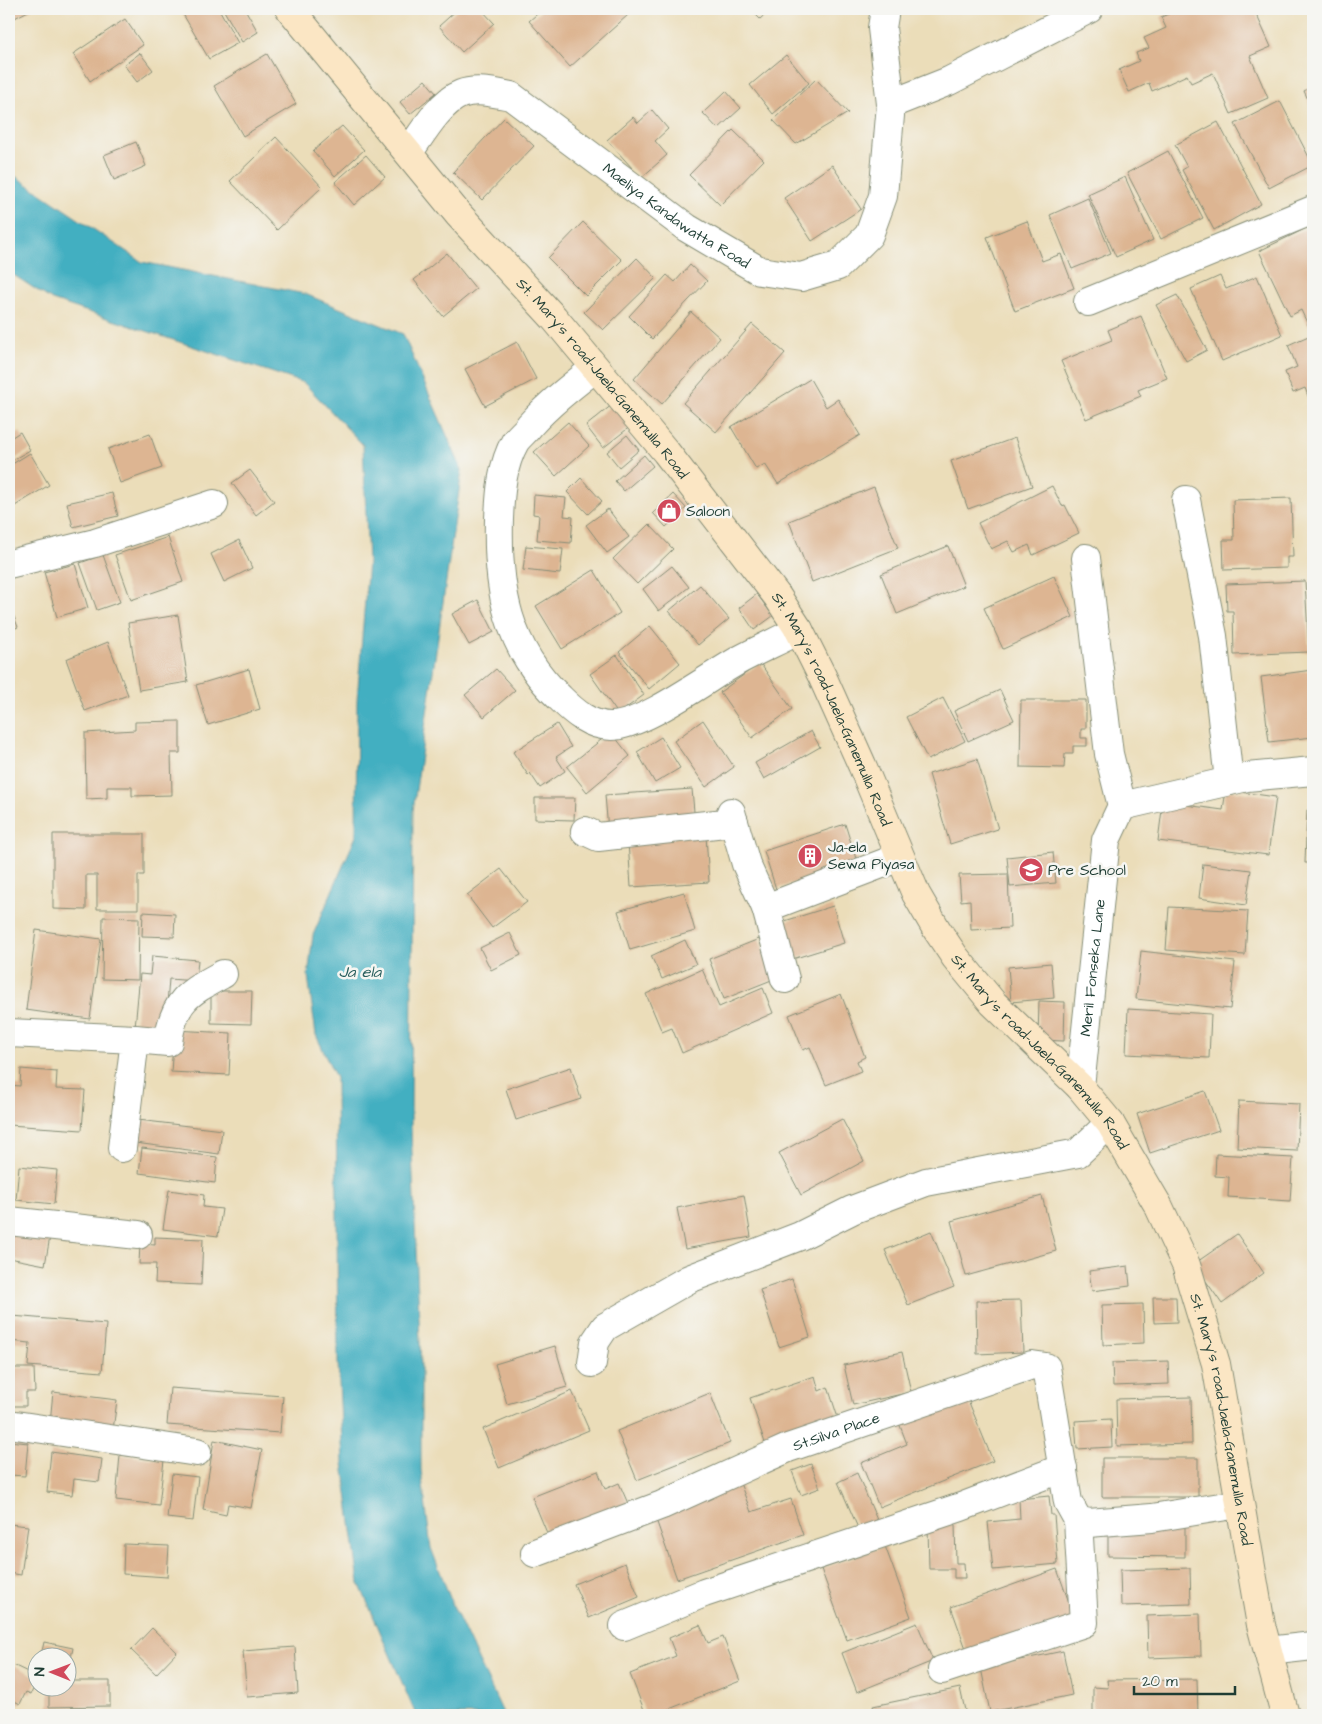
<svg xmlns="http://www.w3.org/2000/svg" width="1322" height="1724" viewBox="0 0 1322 1724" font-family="'Architects Daughter',sans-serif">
  <rect width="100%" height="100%" fill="#f6f6f2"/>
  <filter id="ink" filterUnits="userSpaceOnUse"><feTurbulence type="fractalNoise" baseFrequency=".02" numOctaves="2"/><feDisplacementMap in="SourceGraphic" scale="10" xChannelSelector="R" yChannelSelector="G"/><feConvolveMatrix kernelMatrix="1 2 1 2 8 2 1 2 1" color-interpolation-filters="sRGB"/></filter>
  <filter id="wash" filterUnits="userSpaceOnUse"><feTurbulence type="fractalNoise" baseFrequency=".0096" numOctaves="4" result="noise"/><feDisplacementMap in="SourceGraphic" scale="20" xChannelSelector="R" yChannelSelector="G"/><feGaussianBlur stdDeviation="1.12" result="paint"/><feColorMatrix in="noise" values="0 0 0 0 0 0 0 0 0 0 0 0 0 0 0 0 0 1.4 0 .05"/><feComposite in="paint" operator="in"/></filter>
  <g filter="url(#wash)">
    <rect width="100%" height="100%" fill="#ebddb9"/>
    <path fill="#43afc1" stroke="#31767a" d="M9,172L142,262L305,294L403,334L462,470L413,811L411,1128L421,1366V1470L431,1548L454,1608L504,1715H416L359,1583L343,1463L338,1362L336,1078L316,1035L308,976L313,935L356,836L357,700L368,562L363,445L304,383L52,300L9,272Z"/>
    <g id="blocks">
      <path fill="#ddb592" d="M9,9H32L9,21Z
        M180,9H219L238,43L209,59Z
        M223,9H245L258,32L242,42Z
        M458,9H481L494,23L462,52L439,26Z
        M543,9H622L628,15L570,67L529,21Z
        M750,9H771L760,19Z
        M1181,9H1254L1271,47L1250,56L1268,98L1231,114L1213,73L1191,83L1187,75L1152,91L1149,83L1129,92L1119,70L1139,61L1136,53L1149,48L1144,38L1166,28L1161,17Z
        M125,19L143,45L90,81L73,54Z
        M140,53L153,70L137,82L124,65Z
        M267,54L296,104L243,136L214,86Z
        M786,55L809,83L773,114L750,85Z
        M816,79L848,113L796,144L773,120Z
        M425,80L436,93L410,114L400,102Z
        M1313,86V110L1304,91Z
        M726,91L741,108L718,129L703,113Z
        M1280,101L1313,165L1269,188L1235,124Z
        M652,110L668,129L655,141L667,155L641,178L607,140L633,117L638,123Z
        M504,118L534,146L482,200L453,172Z
        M1218,122L1261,204L1214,230L1182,170L1187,167L1175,145Z
        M342,126L364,150L335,176L313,151Z
        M733,130L764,160L720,205L689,175Z
        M276,137L322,187L277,230L230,181Z
        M136,142L146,166L114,180L104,155Z
        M1168,151L1203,218L1161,239L1127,173Z
        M366,155L385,177L354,205L335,182Z
        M832,165L861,209L812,241L784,198Z
        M1125,177L1153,240L1116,257L1088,194Z
        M1088,198L1111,253L1072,269L1050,215Z
        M1027,221L1042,261L1061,254L1074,288L1015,311L987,237Z
        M583,222L622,260L586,296L548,258Z
        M1313,225V323L1308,325L1301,310L1290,316L1259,251Z
        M447,253L476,289L443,316L414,280Z
        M637,258L656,278L603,330L584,312Z
        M690,265L707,281L652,339L629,316L667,275L675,282Z
        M1220,276L1226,289L1257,276L1282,335L1222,361L1191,289Z
        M1177,295L1207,350L1186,361L1156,305Z
        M691,312L720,338L662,404L634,379Z
        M1141,316L1167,378L1138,390L1141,396L1086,419L1061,361L1112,340L1108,330Z
        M752,324L785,353L716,432L683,403Z
        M1313,334V409L1305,388L1293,393L1285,372L1297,367L1288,345Z
        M517,342L536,379L485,406L465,369Z
        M810,379L826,407L838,399L860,435L778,484L765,464L756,469L731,427Z
        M613,404L631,426L603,448L586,426Z
        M568,422L589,446L556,476L534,452Z
        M20,432L30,450L9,462V439Z
        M150,434L162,468L120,483L108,449Z
        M627,435L639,450L619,467L607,452Z
        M1015,438L1032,486L968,509L951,461Z
        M30,453L49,485L10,509L9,466Z
        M644,455L653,466L624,491L615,481Z
        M250,470L274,501L256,515L232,483Z
        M581,478L602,501L588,514L567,492Z
        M1052,486L1062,506L1065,505L1079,533L1033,555L1029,545L1014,552L1008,541L991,549L978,523Z
        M874,487L898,548L812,582L789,521Z
        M112,493L118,516L73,527L67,503Z
        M673,494L686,508L666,527L653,513Z
        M534,495L566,498L564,516L573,517L571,543L537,540L539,515L533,514Z
        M1291,498L1293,557H1287V568L1224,570L1223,540H1234L1233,500Z
        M608,509L629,537L607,553L586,525Z
        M649,524L673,549L637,584L613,559Z
        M168,537L183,582L131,600L115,555Z
        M239,540L252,568L224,582L211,554Z
        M526,546L563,549L560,574L523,570Z
        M948,546L964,586L897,614L881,574Z
        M103,555L120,602L97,610L80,563Z
        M75,564L88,608L57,617L44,572Z
        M672,566L689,587L659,611L643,589Z
        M594,570L620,613L562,649L536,606Z
        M1054,576L1073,617L1003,649L984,608Z
        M1305,581L1309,652L1234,655L1233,611H1227L1226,584Z
        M700,585L729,619L698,645L669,611Z
        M757,594L773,616L754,630L739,608Z
        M478,600L494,632L469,645L452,614Z
        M9,604L18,627L9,631Z
        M178,615L188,682L139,690L128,623Z
        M650,626L680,663L649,689L619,652Z
        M108,642L128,695L85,711L66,659Z
        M617,655L644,695L618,714L590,674Z
        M760,663L792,709L752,738L720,692Z
        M249,669L260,709L208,725L196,685Z
        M496,669L515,690L484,717L465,695Z
        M1312,670L1313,737L1269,742L1261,677Z
        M1000,690L1014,720L968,741L954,711Z
        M943,698L965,741L928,760L906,717Z
        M1021,700H1086V729H1081V738H1087V746H1073V754H1065L1064,768L1020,767Z
        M703,720L734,767L706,787L674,741Z
        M180,721V753H171L172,795L132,796V787H107V798L86,799L85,733L135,730V722Z
        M557,724L571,747L556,757L565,771L540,788L530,773L528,775L513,752Z
        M811,731L820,747L764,779L755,763Z
        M611,732L630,756L587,792L567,767Z
        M661,737L680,768L655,783L637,752Z
        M977,759L998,829L950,844L929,774Z
        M692,789L695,823L608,830L605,795Z
        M1226,790L1276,797L1268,855L1158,841L1163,802L1223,810Z
        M535,798H575L574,820L535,819Z
        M1307,810H1313V863H1305Z
        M845,824L857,862L776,889L764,851Z
        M53,834H144V875H138V909H97V875H86V910L53,909Z
        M706,835L709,882L631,887L628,841Z
        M1053,852L1056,883L1010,887L1007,857Z
        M1203,864L1251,870L1246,905L1199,898Z
        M501,869L527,902L492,928L467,895Z
        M1008,874L1010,928L971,930L970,900L961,901L959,875Z
        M684,892L695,931L630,950L618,911Z
        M833,906L844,943L786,961L775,924Z
        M1169,907L1248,911L1245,955L1166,950Z
        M143,912L175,914L174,937L142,936Z
        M103,917L139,918L138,980L102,979Z
        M36,930L101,939L90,1019L26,1010Z
        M510,933L521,955L491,970L480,948Z
        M759,939L774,979L724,999L709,959Z
        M685,940L696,964L662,979L651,956Z
        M1141,951L1235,962L1230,1009L1136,999Z
        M152,956L198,960L196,981L169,979L165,1030L135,1028L140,974L150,975Z
        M1051,963L1054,998L1011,1002L1008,967Z
        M702,969L719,1007L763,988L773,1013L682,1053L672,1028L662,1032L646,994Z
        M211,991H252L251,1024L211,1023Z
        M841,994L865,1057L857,1061L861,1071L826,1085L810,1047L803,1050L789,1015Z
        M1039,1001L1065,1002L1064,1041L1038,1040Z
        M1128,1009L1211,1014L1209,1058L1126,1054Z
        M174,1030L231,1033L229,1075L171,1072Z
        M571,1067L581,1099L516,1120L506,1089Z
        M21,1069L57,1072L56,1089L85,1090L82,1130L9,1125V1085L20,1086Z
        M1205,1091L1219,1130L1150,1153L1137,1114Z
        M1239,1101L1299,1104L1297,1151L1237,1148Z
        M842,1119L864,1161L801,1195L779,1153Z
        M138,1120L222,1130L219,1154L135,1143Z
        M142,1148L217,1157L215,1183L139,1173Z
        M1216,1154L1293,1158L1290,1201L1228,1197L1229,1177L1215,1176Z
        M19,1166L57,1170L54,1204L16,1200Z
        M169,1190L204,1195L203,1207L222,1209L218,1236L163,1229Z
        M744,1195L751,1237L685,1249L677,1208Z
        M1042,1196L1056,1251L966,1276L951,1221Z
        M9,1223L51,1231L45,1265L9,1258Z
        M931,1231L954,1287L908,1305L885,1250Z
        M1237,1234L1264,1273L1222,1304L1194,1264Z
        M155,1237L203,1239L201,1285L155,1283L156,1264H139L140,1244L155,1245Z
        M1128,1266L1130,1286L1092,1291L1089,1271Z
        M792,1279L810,1337L779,1347L760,1290Z
        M1153,1297H1176L1177,1322L1154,1323Z
        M1021,1300L1023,1352L977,1354L976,1301Z
        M1143,1304L1144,1343L1103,1345L1102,1305Z
        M12,1316L106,1324L102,1372L28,1366L30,1343L10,1341Z
        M555,1346L567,1387L507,1404L495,1364Z
        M902,1352L911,1392L853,1405L844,1365Z
        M1168,1361L1169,1384L1113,1386L1112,1363Z
        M9,1368H34L35,1392H26V1406H9Z
        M815,1376L819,1391L828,1387L838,1418L765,1443L750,1398Z
        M170,1388L283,1396L280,1433L167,1425Z
        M572,1391L589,1430L499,1468L483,1429Z
        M53,1392L117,1400L113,1430L50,1423Z
        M710,1393L730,1443L637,1480L617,1431Z
        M966,1395L993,1461L879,1507L861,1463L907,1444L899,1423Z
        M1191,1397L1192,1444L1117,1446L1116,1399Z
        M1111,1419L1112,1447L1077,1449L1075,1421Z
        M214,1440L262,1450L251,1508L228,1504L226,1515L203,1510Z
        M9,1441L28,1443L25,1476L9,1475Z
        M51,1452L102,1459L99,1482L74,1479L72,1495L47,1492Z
        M120,1455L164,1460L159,1505L116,1500Z
        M1102,1458H1198V1497H1102Z
        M811,1464L820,1488L801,1495L792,1471Z
        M598,1471L605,1489L619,1483L630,1508L550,1540L532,1497Z
        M857,1473L877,1520L858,1528L838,1482Z
        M172,1474L198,1477L193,1521L167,1518Z
        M740,1483L751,1512L791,1499L803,1535L677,1579L654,1514Z
        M1049,1496L1051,1515H1054L1058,1564L993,1570L988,1522L1020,1519L1019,1499Z
        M9,1524L28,1526L21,1575L9,1573Z
        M955,1524L956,1563H964L965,1578H954V1569H929L928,1526Z
        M1108,1527H1185V1557L1108,1556Z
        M124,1544L169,1546L167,1577L123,1574Z
        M885,1546L911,1617L847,1640L821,1569Z
        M625,1563L639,1597L589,1618L574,1584Z
        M1190,1568L1191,1604L1121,1606L1120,1570Z
        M1057,1569L1075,1619L969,1657L951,1607Z
        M1200,1614L1201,1656L1148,1658L1147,1616Z
        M917,1623L933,1661L857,1692L842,1653Z
        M700,1625L708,1643L723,1637L740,1681L654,1715H646L630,1674L676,1656L669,1638Z
        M152,1628L177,1652L156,1674L131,1650Z
        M44,1642L73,1648L70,1663L68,1662V1656H41Z
        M295,1647L298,1693L247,1697L243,1651Z
        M1063,1651L1072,1695L990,1712L981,1668Z
        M9,1663L38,1677L31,1694L26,1692L20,1704L9,1698Z
        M1197,1679L1198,1715H1093V1687L1108,1688L1107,1680Z
        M68,1681H110V1706L49,1707V1686H68Z
        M960,1688L966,1715H875L873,1706Z"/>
    </g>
  </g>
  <g filter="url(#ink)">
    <use href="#blocks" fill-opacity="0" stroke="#858d76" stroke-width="1"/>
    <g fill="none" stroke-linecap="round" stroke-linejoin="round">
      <defs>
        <g id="minor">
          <path d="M891,104L949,81L1089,9"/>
          <path id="s1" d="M409,152C421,135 440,102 461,94C476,88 496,93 511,96L687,228L760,271L801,277L838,266L869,235L883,196L891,104L882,28L885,9"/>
          <path d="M1088,302L1313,210"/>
          <path d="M595,368C572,386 550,403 530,425C526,431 519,436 515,442C502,465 500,493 499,519C497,589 507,648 560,698C574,712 590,726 611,726C644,726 711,675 741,659C760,649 780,640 799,630"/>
          <path d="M1186,500L1213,636L1229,781"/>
          <path d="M1086,558L1109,754L1122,806"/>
          <path d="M9,564L95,543L214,504"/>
          <path d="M731,812L746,864L766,908"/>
          <path d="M585,831L598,837L734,822"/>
          <path d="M785,979L766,908L900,857"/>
          <path d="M9,1033L135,1039L122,1148"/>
          <path d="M135,1039L168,1042C174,1000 188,993 223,974"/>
          <path id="s2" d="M1080,1087L1106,840L1122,806L1247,777L1313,771"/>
          <path d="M9,1221L138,1235"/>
          <path d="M592,1363L595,1342L605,1327L689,1279L800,1236L852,1210L926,1182L1078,1153L1110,1123"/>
          <path d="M9,1424L197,1452"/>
          <path id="s3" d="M535,1553L662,1505L788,1448L1032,1365L1046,1367L1068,1502L1078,1520L1088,1523L1152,1518L1239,1504"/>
          <path d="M624,1626L704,1593L961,1507L1063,1468"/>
          <path d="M1268,1651L1313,1646"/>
          <path d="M942,1670L1084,1623L1078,1520"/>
        </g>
        <g id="secondary">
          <path id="s4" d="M290,9L458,214L554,318L666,452L777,596L799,630L822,676L862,765L916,894L937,930L955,957L993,1003L1080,1087L1110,1123L1159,1207L1186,1265L1216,1364L1261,1625L1285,1715"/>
        </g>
      </defs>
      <use href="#minor" stroke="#858d76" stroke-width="30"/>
      <use href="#secondary" stroke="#858d76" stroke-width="30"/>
      <use href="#minor" stroke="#fff" stroke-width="28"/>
      <use href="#secondary" stroke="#fbe6c4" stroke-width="28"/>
    </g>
  </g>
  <defs>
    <symbol id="shop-disc" viewBox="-11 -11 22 22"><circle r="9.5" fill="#d1495b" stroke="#f6f6f2"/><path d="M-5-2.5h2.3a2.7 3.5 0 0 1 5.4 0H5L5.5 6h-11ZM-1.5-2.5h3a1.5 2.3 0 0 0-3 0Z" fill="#fff"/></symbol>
    <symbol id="building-disc" viewBox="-11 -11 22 22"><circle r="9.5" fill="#d1495b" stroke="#f6f6f2"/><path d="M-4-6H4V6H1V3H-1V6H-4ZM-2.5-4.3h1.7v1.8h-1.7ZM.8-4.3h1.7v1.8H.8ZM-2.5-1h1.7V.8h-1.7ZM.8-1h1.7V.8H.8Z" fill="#fff"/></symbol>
    <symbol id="school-disc" viewBox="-11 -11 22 22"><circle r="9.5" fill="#d1495b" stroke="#f6f6f2"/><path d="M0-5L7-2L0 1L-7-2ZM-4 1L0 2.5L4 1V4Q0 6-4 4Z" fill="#fff"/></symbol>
  </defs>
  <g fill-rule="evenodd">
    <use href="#shop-disc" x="655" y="497" width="28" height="28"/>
    <use href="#building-disc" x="796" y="842" width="28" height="28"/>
    <use href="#school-disc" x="1017" y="856" width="28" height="28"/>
  </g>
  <g text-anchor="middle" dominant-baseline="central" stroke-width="5" stroke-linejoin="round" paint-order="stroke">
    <g font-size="15" fill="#1f3d34" stroke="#f6f6f2">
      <text stroke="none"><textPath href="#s1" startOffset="334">Maeliya Kandawatta Road</textPath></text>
      <text stroke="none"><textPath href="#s4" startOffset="484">St. Mary's road-Jaela-Ganemulla Road</textPath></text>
      <text stroke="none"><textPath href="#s4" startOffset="889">St. Mary's road-Jaela-Ganemulla Road</textPath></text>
      <text stroke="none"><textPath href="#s2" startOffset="120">Meril Fonseka Lane</textPath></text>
      <text stroke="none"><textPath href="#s4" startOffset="1294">St. Mary's road-Jaela-Ganemulla Road</textPath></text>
      <text stroke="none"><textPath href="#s4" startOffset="1714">St. Mary's road-Jaela-Ganemulla Road</textPath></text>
      <text stroke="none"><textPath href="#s3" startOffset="325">St.Silva Place</textPath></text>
    </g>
    <g font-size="15" fill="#1f3d34" stroke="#f6f6f2" text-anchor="start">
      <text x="686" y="511">Saloon</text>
      <text x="828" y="847">Ja-ela<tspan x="828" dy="17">Sewa Piyasa</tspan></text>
      <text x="1048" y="870">Pre School</text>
    </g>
    <g font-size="16" font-style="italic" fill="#2a5f5e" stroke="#f6f6f2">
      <text x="360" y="972">Ja ela</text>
    </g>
  </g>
  <rect width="1322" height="1724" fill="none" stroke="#f6f6f2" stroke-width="30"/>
  <g transform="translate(52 1672) rotate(271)"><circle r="24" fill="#f6f6f2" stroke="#a0aca6"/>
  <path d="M0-4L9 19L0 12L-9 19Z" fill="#d1495b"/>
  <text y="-8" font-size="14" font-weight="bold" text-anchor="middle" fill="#1f3d34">N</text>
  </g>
  <path d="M1134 1686v8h101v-8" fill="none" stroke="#1f3d34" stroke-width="2.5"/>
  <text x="1142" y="1686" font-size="15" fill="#1f3d34" stroke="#f6f6f2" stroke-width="4" paint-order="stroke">20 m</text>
</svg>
